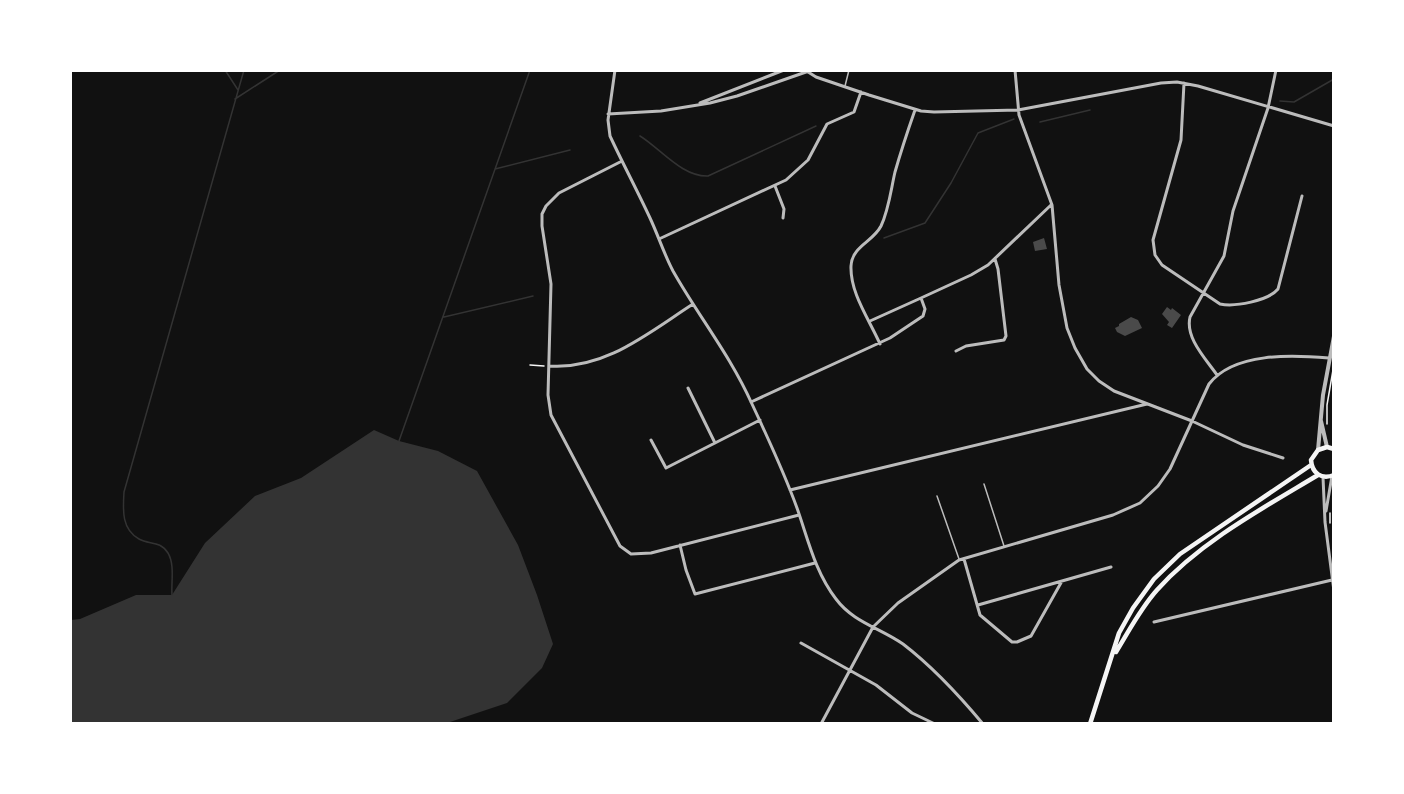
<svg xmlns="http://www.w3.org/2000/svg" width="1404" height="794" viewBox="0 0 1404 794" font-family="'PT Sans Narrow',sans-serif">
  <rect width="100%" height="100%" fill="#111"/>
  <path fill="#333" d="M374,430L399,441L438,451L477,471L518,545L537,595L553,644L542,668L507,703L447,723H71V620L80,619L136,595H172L205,543L255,496L301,478Z"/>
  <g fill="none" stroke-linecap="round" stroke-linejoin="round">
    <path stroke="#333" stroke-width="1.5" d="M225,70L238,90
      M235,99L280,70
      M1280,101L1294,102L1334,79
      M1040,122L1090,110
      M640,136C661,149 682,177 708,176L816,126
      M495,169L570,150
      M884,238L925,223L951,183L978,133L1014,119
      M444,317L533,296
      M399,441L530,70
      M172,595C171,582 175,565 168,553C160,540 149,545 139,539C121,529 123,509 124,492L244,70"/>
  </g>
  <path fill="#4a4a4a" d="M1044,238L1047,249L1035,251L1033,242Z
    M1167,307L1171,310L1172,308L1181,315L1172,328L1167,325L1169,322L1162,314Z
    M1131,317L1138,320L1142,328L1125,336L1117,332L1115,328L1119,326V324Z"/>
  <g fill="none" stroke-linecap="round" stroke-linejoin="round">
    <path stroke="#f5f5f5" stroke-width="1.5" d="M530,365L544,366
      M1327,424V405L1333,370
      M1330,523V513"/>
    <path stroke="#bcbcbc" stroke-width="1.5" d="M845,86L849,70
      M984,484L1004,546
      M937,496L959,559"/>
    <path stroke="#bcbcbc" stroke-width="3" d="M615,70L608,120L610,136C623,164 637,190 650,218C658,235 664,254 673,271C699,317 730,355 752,404C768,438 784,472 797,508C808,539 815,572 836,599C853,622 880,628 903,644C933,667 958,694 983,724
      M805,70L816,77L869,95L921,111L934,112L1018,110L1161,83L1177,82L1198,86L1334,126
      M1015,70L1019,115L1052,205L1059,285L1067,328L1075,348L1087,369L1099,381L1114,391L1192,421L1243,445L1283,458
      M1184,83L1181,140L1153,240L1155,255L1162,265L1220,304C1235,307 1268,301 1278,289L1302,196
      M700,103L784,70
      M608,114L661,111L710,103L737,96L806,72
      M622,161L559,193L546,206L542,214V226L551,284L548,395L551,415L620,546L631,554L651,553L799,515
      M775,186L784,209L783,218
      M659,239L786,180L808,160L827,124L854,112L861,92
      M870,321L921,298
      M880,344C869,319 850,293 851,266C852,246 873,242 881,226C889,209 891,189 895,172C901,151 908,130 915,110
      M956,351L966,346L1004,340L1006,336L998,269L995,259
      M549,366C605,370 648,333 693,304
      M1217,375C1206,359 1185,338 1190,317L1224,256L1233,211L1268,108L1276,70
      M688,388L715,443
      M751,402L890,338L923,316L925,309L921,298L971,275L988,265L1051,205
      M651,440L666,468L760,420
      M1323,477L1325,522L1334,591
      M790,490L1147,404
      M1326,511L1332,476
      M680,545L686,570L695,594L815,563
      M964,559L980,615L1012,642H1017L1031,636L1062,581
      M978,605L1111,567
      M1154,622L1332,580
      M801,643L876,685L912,713L935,724
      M821,724L873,627L898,603L959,560L1113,515L1140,503L1158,486L1170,469L1209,384C1234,352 1292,355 1329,358"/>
    <path stroke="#bcbcbc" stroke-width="4" d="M1321,421L1327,447
      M1318,450L1323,395L1334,336"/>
    <path stroke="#f5f5f5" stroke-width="4.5" d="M1334,449L1327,447L1318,450L1311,460C1312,473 1321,480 1334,475
      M1116,652C1129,631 1140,609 1157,590C1200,542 1263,508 1318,475
      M1090,724L1119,633L1133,608L1154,579L1180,554L1311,465"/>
  </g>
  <rect width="1404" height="794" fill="none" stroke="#ffffff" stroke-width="144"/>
</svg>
